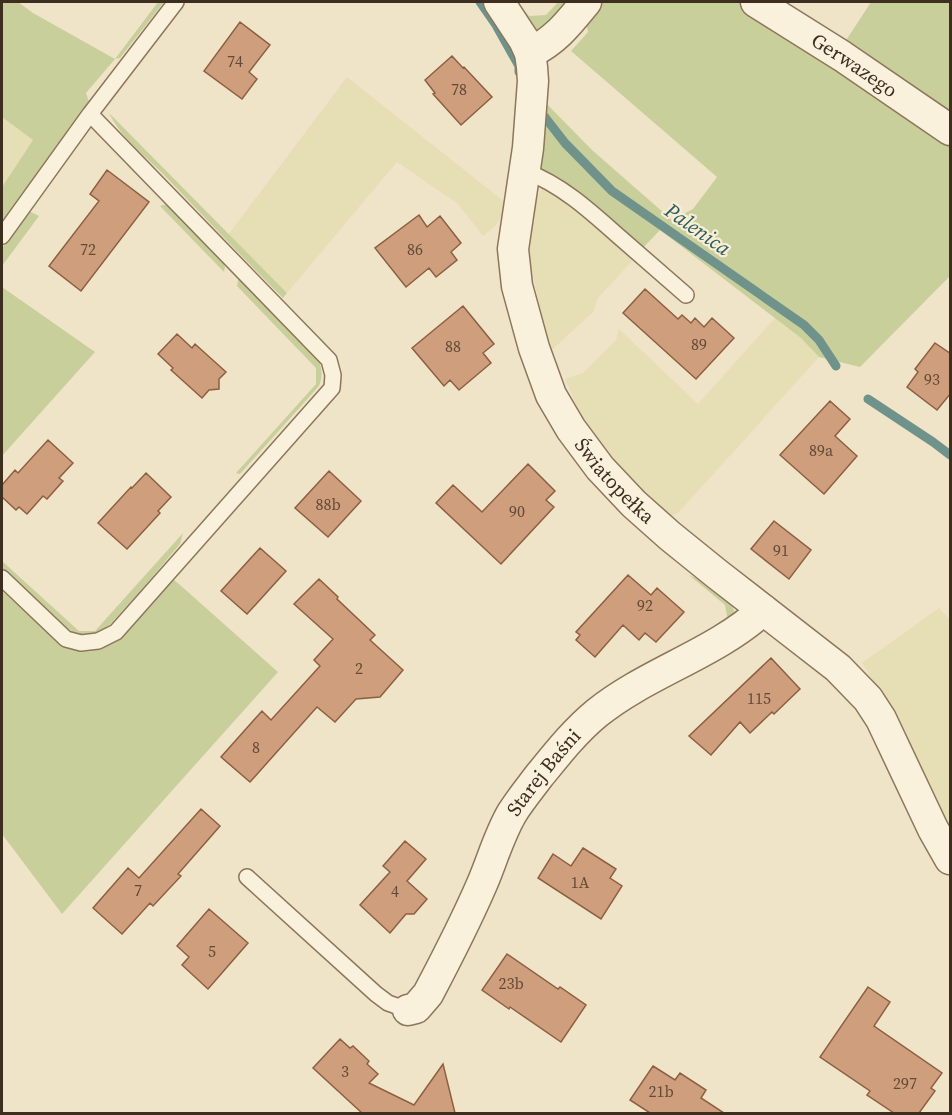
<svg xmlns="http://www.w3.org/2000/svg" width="952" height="1115" viewBox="0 0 952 1115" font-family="'Source Serif 4',serif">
  <rect width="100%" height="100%" fill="#f0e4c8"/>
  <path fill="#e6deb5" d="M347,77L506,203L503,215L495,226L483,236L458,204L397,162L287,293L228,235Z
    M2,117L33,140L2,187Z
    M543,184L556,191L635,258L598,298L593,312L552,350L545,332L528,254L531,217L538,196Z
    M775,318L801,338L819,357L679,512L669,517L625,480L582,417L565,379L583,373L616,340L619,329L698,404Z
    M939,608L950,620V833L887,703L862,663Z"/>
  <path fill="#c9cf9b" d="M2,2H18L33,13L115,59L158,2H164L120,58L115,59L86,93L89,102L2,221V187L33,140L2,117Z
    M510,2H518L529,16L546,15L558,2H575L539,32L534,30Z
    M603,2H742L950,140V276L860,367L819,357L801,338L660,230L641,250L548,175L540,166V97L592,150L672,220L693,209L717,177L571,51L588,32L586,23Z
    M871,2H950V121L843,45Z
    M109,113L287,293L283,298C244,259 206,219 167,178C145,155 124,142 109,113Z
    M167,204L222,260L225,267L224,272L160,206Z
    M29,211L39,216L2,266V248Z
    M242,278L316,353C321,366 324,373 319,386L240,474L236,473L316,384V368L237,286L238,280Z
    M2,287L95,352L2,456Z
    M183,533L180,544C161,566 143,589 123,610C117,616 111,625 104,629C96,634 87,637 78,634C58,627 17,584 2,568V561L79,631H95Z
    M689,575L704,582L732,606L735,613V619L728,621L725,605Z
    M169,576L179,584L278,672L62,914L2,834V591L61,644C95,664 114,641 135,616C147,603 158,590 169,576Z"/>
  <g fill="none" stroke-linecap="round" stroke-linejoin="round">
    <path stroke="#6f938a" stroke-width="9" d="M480,2L496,25L519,66V72
      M544,116L565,143L612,191L804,325L819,340L836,366
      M868,399L933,442L950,455"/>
  </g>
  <path fill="#cf9f7d" stroke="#8d5f41" stroke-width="1.5" d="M240,22L270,45L249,72L257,79L242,99L204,71Z
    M452,56L463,68L464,67L492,97L461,125L433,94L435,93L425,80Z
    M107,170L149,202L81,291L49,266L99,201L90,194Z
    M419,215L427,227L440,216L461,243L451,252L457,260L436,277L429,268L406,287L375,248Z
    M645,289L678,319L682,315L691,323L695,318L704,327L712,318L734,338L696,379L623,313Z
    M463,306L494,344L483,353L491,363L459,390L450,380L444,386L412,348Z
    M177,334L192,348L195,344L226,372L219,379V389L209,390L202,398L171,370L173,368L158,354Z
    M935,343L951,354V393L937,410L907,387L918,372L915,369Z
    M830,401L850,419L835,436L857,456L824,494L780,455Z
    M48,440L73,463L59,478L63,481L47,499L43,496L27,514L19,507L16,510L2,497V485L15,470L18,473Z
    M528,464L555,491L546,500L554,507L501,564L436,503L453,485L482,512Z
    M329,471L361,501L328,537L295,508Z
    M146,473L171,497L158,511L160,513L127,549L98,523L131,487L132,488Z
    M774,521L811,550L789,579L751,549Z
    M260,548L286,571L247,614L221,591Z
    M628,575L651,595L657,588L684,612L656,642L645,633L639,640L623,625L595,657L576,640L580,635L576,632Z
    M319,579L338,597L337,599L375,635L370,640L403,670L380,697L356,699L335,722L317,707L250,782L221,757L262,711L271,720L320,666L314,660L333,639L294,604Z
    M771,658L800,689L774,714L772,712L750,733L740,722L711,755L689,736Z
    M201,809L220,826L178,874L181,876L153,906L150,903L122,934L93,908L128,868L139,878Z
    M405,841L426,859L407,881L427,899L414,914H406L390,933L360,905L390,872L383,866Z
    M583,848L616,869L610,878L622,886L601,919L538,878L553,854L571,866Z
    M209,909L248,943L208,989L182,965L189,957L177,946Z
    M507,954L558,989L560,987L586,1005L561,1042L510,1007L509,1009L482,990Z
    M868,987L890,1002L874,1026L942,1073L931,1088L935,1091L919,1113H894L867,1095L870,1091L820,1057Z
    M340,1039L350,1048L353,1046L369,1061L367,1064L378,1074L369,1083L414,1105L443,1064L455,1113H362L313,1068Z
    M653,1066L675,1080L680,1073L706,1090L701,1098L724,1113H650L630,1100Z"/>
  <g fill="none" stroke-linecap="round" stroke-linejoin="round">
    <defs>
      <path id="lane" d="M525,171C560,184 588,209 616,234C639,254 662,274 686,295
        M2,236L90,114L176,2
        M2,578L66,639L81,643L98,641L116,632L332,388L333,375L329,360L90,114
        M247,877L376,994L388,1003L408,1010"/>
      <g id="street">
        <path id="s1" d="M499,2L524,40L530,53L532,67L533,81L528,148L513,249L517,286L534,348L551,395L571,429L600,468L634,504L670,536L717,574L838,668L868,699L881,719L933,829L950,859"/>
        <path id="s2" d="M756,2L842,56L950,130"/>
        <path d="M530,53C556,40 568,24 586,2"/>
        <path id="s3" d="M408,1010L416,1008L428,994C447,958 466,921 482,884C492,861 499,835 512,813C520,800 530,788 539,776C557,754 575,731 597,713C648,672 715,654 763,610"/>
      </g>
    </defs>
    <use href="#lane" stroke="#8d765c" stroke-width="18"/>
    <use href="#street" stroke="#8d765c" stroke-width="33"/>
    <use href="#lane" stroke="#faf1dc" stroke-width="15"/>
    <use href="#street" stroke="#faf1dc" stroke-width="30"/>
  </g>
  <g text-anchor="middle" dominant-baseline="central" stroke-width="4.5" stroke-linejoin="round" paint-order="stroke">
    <g font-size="16" fill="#624a37">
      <text x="235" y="61">74</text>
      <text x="459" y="89">78</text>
      <text x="88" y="249">72</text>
      <text x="415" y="249">86</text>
      <text x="699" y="344">89</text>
      <text x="453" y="346">88</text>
      <text x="932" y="379">93</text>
      <text x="821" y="450">89a</text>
      <text x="328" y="504">88b</text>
      <text x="517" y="511">90</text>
      <text x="781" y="550">91</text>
      <text x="645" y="605">92</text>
      <text x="359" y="668">2</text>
      <text x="759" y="698">115</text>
      <text x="256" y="747">8</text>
      <text x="580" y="882">1A</text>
      <text x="138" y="890">7</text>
      <text x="395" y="891">4</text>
      <text x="212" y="951">5</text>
      <text x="511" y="983">23b</text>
      <text x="345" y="1071">3</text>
      <text x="905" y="1083">297</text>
      <text x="661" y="1091">21b</text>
    </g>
    <g font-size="20" fill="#3d2e20" stroke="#f7eed8">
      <text stroke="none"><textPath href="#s2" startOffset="117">Gerwazego</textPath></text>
      <text stroke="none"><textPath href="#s1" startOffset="516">Światopełka</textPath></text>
      <text stroke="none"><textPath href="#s3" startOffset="278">Starej Baśni</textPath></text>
    </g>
    <g font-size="21" font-style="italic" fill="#2f5d5a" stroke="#f7eed8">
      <text transform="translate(698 229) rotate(35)">Palenica</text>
    </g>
  </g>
  <rect width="952" height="1115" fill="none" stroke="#3d2e20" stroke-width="6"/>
</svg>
